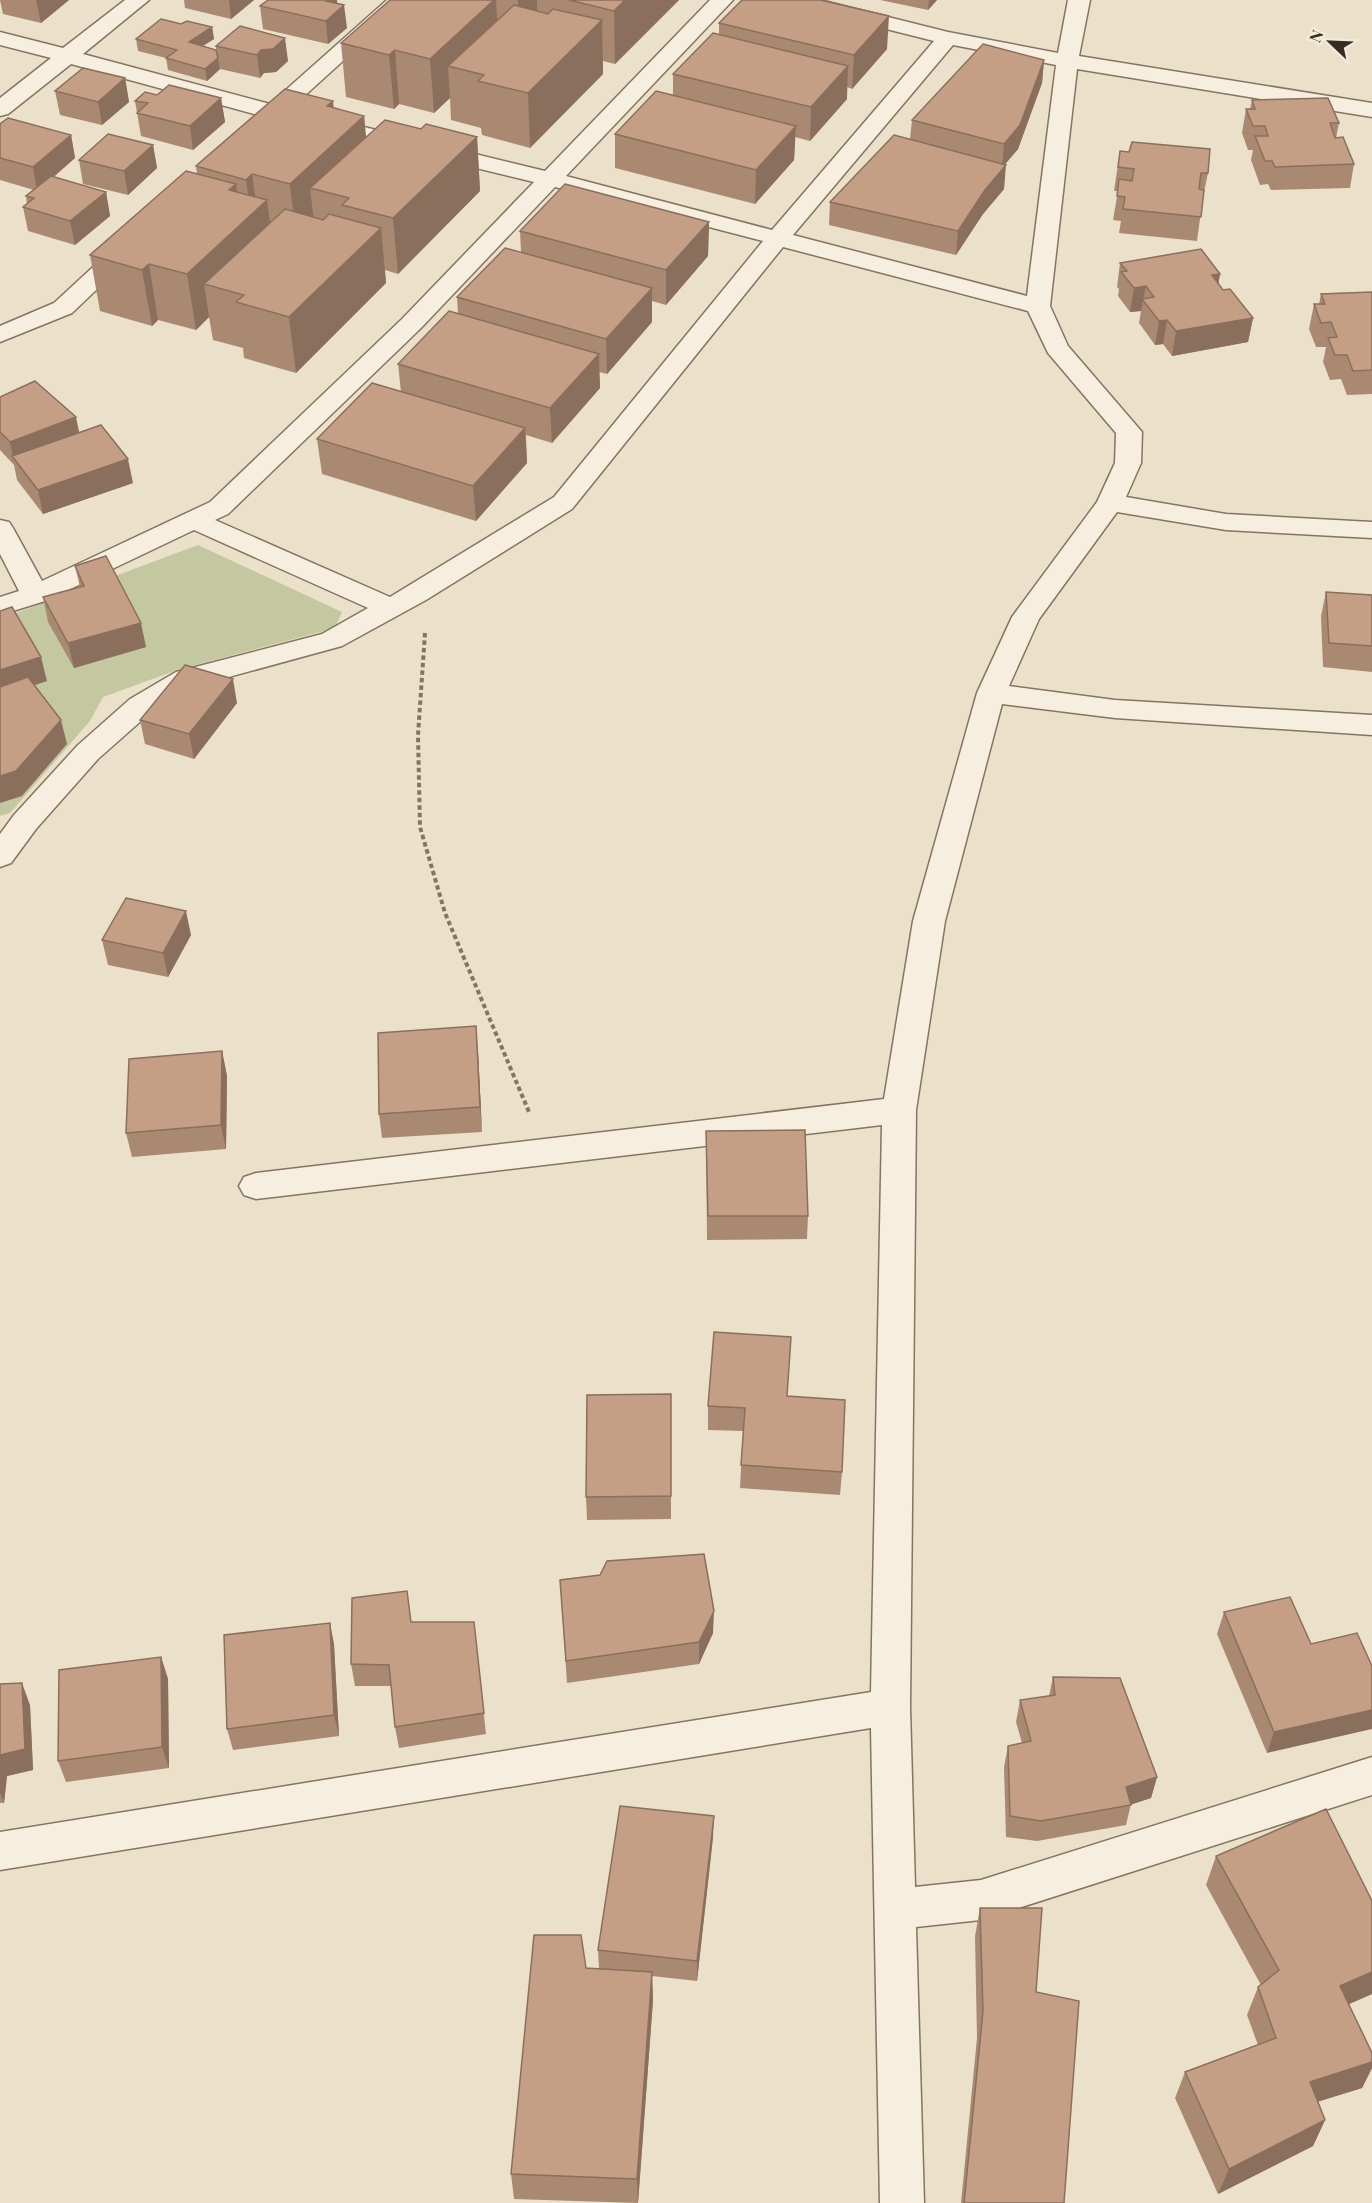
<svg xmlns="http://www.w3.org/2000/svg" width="1372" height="2203" viewBox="0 0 1372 2203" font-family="'Playfair Display',serif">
  <rect width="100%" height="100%" fill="#ebe1cb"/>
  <path fill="#c4c8a0" d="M198,545L342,612L335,628L180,669L103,697L90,721L10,813L0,816V619Z"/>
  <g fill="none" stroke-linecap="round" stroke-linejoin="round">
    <defs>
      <path id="minor" d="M125,0H149L83,54L270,104L387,0H410L290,109L545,171L710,0H733L566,176L772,230L934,41L787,4L783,0H820L948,32L1058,53L1068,0H1090L1079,56L1372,103V117L1077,69L1050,306L1068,346L1142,432L1141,463L1126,497L1226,514L1372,522V538L1226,530L1117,512L1039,619L1009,686L1115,700L1372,715V735L1115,718L1002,704L945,921L916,1110L910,1707L915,1887L981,1880L1372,1757V1795L981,1920L916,1927L924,2203H880L871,1728L0,1870V1832L871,1692L882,1125L256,1199L244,1195L239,1186L244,1177L256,1173L884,1099L913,921L977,693L1012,617L1097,502L1115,463L1116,433L1048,353L1028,311L783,247L572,509L426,600L342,646L196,686L150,713L98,759L36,829L11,863L0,867V834L14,815L78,745L130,699L176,672L322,634L368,608L194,530L45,601L0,615V597L19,591L0,554V520L9,522L13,528L42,581L210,502L402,319L534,182L279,120C271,127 266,128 256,126L253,121L258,115L71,64L8,114L0,116V98L51,58L0,45V32L63,48ZM953,45L1056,65L1027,296L793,235ZM555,187L763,241L554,497L390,597L215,520L228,514L420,329Z
        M127,241L135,243L139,248L135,253L72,313L0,342V326L54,303L119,243Z"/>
    </defs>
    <use href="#minor" stroke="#867461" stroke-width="3"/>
    <path stroke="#867461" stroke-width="4" stroke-dasharray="4.5 3" stroke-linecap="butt" d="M425,633L418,735L420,827L445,913L529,1112"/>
    <use href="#minor" fill="#f6eede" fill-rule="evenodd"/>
  </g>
  <path fill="#a98972" d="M0,0H69L41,23L3,14Z
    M184,0H254L231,19L185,8Z
    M390,0H679L615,64L603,61V74L530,148L482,135L481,128L451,120L450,98L434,113L399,104L394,109L346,97L341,43Z
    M880,0H937L928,10Z
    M337,3L347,28L328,44L263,29L260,6Z
    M719,23L887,49L852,89L847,87V99L810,141L795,137L794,160L755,204L615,168V134L673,96V74L719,35Z
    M181,24L212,27L214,39L203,46L216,50V46L288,61L276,72L264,73L260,78L220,69L207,81L168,70L166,58L138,51L136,39Z
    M1044,60L1042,83L1018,149L1005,164L1004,189L983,214L956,255L829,225L830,202L910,139L912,120Z
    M125,78L129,102L102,125L60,115L55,91Z
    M157,95L221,98L225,122L193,150L141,136L135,101Z
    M1252,100L1339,123L1336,138L1354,164L1350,188L1271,190L1268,184L1260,185L1251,160L1253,150H1248L1242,133L1246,109H1250Z
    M334,108L364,116L366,137L421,129L477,137L480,191L398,274L385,270L386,283L296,373L244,358L243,348L213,340L209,317L196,330L158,320L152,326L100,311L90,255L197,174L196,166Z
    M0,124L71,135L75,158L54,177L106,192L110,216L75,245L28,231L23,207L27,204L26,196L34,190L0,180Z
    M153,145L157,168L128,195L83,184L79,160Z
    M1120,151L1208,173L1203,197L1197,241L1119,233L1121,221L1113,220L1118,191H1114Z
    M709,222L708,256L666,305L652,301V322L607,374L599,372L600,388L552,443L526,435L527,463L476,521L322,474L317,439L401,392L398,364L458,314L457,297L521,252L520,231Z
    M1120,263L1220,274L1218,284L1223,290L1253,318L1248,342L1172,356L1163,344L1155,345L1139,323L1141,311L1130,312L1118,296L1119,289L1117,287Z
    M1372,292V394L1347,395L1341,379L1330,380L1323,362L1326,347H1316L1309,329L1314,304H1319L1321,294Z
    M0,397L79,433L133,483L43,514L17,480L14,465L0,450Z
    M75,566L146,647L74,668L48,622L43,597L80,587Z
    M1326,592L1372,595V672L1323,667L1321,616Z
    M237,703L194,759L145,744L140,720Z
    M191,935L168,977L108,965L102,940Z
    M222,1051L227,1076L226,1149L132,1157L126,1133Z
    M478,1051L482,1132L382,1138L379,1114Z
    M706,1131L808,1216L807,1239L707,1240Z
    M671,1394V1519L587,1520L586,1497Z
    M787,1396L842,1472L840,1495L740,1488L743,1431L708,1430V1406Z
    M560,1580L713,1633L699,1664L567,1683Z
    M1224,1612L1311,1644L1267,1753L1217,1634Z
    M411,1622H474L486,1734L399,1748L395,1727L391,1686H355L351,1664Z
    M330,1623L334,1645L339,1736L233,1750L227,1729Z
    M161,1657L168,1679L169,1768L66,1782L58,1761Z
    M1053,1677L1157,1777L1151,1798L1131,1804L1126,1825L1037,1841L1006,1837L1004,1767L1008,1746L1022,1743L1016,1722L1020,1700L1049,1696Z
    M0,1684L30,1705L33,1770L7,1776L4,1803H0Z
    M713,1837L697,1981L652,1976L653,2000L638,2203L514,2199L511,2174L586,1968L599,1969L598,1950Z
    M1216,1856L1372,1901V1994L1348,2004L1372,2053V2068L1362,2088L1318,2101L1325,2120L1313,2146L1218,2194L1175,2098L1185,2072L1258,2045L1247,2015L1258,1987L1261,1985L1206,1885Z
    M980,1908L1036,1992L1064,2203H961L977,2038L975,1936Z"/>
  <path fill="#8a6f5d" d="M36,0H69L41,23Z
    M229,0H254L231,19Z
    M328,0H337L338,11L344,5L347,28L328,44L326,21V1Z
    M494,0H496L499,52L448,66L450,98L434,113L430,59Z
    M518,0H537V17L519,34Z
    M625,0H679L615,64L614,11Z
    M929,0H937L928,10Z
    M889,16L887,49L852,89L854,55Z
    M602,20L603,74L530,148L528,93Z
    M212,27L214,39L190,54L189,42Z
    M285,38L288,61L276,72L264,73L260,78L257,55L261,50Z
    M395,50L399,104L394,109L389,55Z
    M218,58L220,69L207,81L205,69Z
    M1044,60L1042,83L1018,149L1002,168L1004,144Z
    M848,66L847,99L810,141L811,107Z
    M125,78L129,102L102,125L98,102Z
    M221,98L225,122L193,150L190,126Z
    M333,101L337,140L364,116L369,170L310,188L314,222L296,239L290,184L327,106Z
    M796,126L794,160L755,204L756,170Z
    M71,135L75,158L37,190L33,167Z
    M477,137L480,191L398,274L393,218Z
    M153,145L157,168L128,195L124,171Z
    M1006,165L1004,189L983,214L956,255L958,231L985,190Z
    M252,174L257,209L267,200L274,255L204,284L209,317L196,330L187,274L229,190L236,184L242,224L251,215L246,180Z
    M106,192L110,216L75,245L70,221Z
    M709,222L708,256L666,305V270Z
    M381,228L386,283L296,373L289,317Z
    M149,264L158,320L152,326L142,270Z
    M1220,274L1216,298L1212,275Z
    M1146,286L1141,311L1130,312L1134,288Z
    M652,288V322L607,374L606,339Z
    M1253,318L1248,342L1172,356L1176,331Z
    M1167,320L1163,344L1155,345L1159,321Z
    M599,354L600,388L552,443L550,408Z
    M76,417L81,441L13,458L10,442Z
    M525,428L527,463L476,521L473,486Z
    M128,459L133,483L43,514L38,490Z
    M141,623L146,647L74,668L68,643Z
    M41,657L47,681L0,697V670Z
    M233,679L237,703L194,759L189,734Z
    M61,720L67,744L22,796L0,803V776Z
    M186,911L191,935L168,977L163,953Z
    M476,1026L478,1051L482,1132L480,1107Z
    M222,1051L227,1076L226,1149L221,1125Z
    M714,1611L713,1633L699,1664V1642Z
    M330,1623L334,1645L339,1736L334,1715Z
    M161,1657L168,1679L169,1768L162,1747Z
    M22,1683L30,1705L33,1770L7,1776L4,1803L0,1793V1755Z
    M1372,1710V1729L1267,1753L1274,1732Z
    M1157,1777L1151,1798L1127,1806L1126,1787Z
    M714,1816L713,1837L697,1981V1961Z
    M652,1972L653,2000L638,2203L637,2179Z
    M1372,1972V1994L1327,2014L1340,1986Z
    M1372,2062V2068L1362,2088L1298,2108L1310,2082Z
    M1325,2120L1313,2146L1218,2194L1229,2169Z"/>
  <path fill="#c59f85" stroke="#8a6f5d" stroke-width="1.5" d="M268,0H328L326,1L344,5L326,21L260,6Z
    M390,0H494L430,59L395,50L389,55L341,43Z
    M569,0H625L614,11Z
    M742,0H820L889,16L854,55L719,23Z
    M514,5L548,14L553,9L602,20L528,93L478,81L484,75L448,66Z
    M161,19L181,24L187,21L212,27L189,42L216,50L218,58L205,69L166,58L177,50L136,39Z
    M240,26L285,38L273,49L261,50L257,55L216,46Z
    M713,33L848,66L811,107L673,74Z
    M983,44L1044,60L1020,125L1004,144L912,120Z
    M83,68L125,78L98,102L55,91Z
    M169,85L221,98L190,126L137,113L148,103L135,101L145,92L157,95Z
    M285,89L333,101L327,106L364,116L290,184L252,174L246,180L196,166Z
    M656,91L796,126L756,170L615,134Z
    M1328,98L1339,123H1330L1335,138L1343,137L1354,164L1275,167L1272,161H1265L1255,136H1268L1265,126H1253L1246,109H1255L1252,100Z
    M8,118L71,135L33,167L0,158V124Z
    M385,120L421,129L426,124L477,137L393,218L342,205L349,198L310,188Z
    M108,134L153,145L124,171L79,160Z
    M894,135L1006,165L985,190L958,231L830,202Z
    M1132,142L1210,149L1208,173H1201L1199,189L1204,190L1201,217L1123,209L1125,197L1117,196L1119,179L1132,181L1134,169L1118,167L1120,151L1129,152Z
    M186,171L236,184L229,190L267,200L187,274L149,264L142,270L90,255Z
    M51,176L106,192L70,221L23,207L34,198L26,196Z
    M565,184L709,222L666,270L520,231Z
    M285,209L323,220L329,214L381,228L289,317L236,302L244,295L204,284Z
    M505,248L652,288L606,339L457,297Z
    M1201,249L1220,274L1212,275L1223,290L1230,289L1253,318L1176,331L1167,320L1159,321L1142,299L1154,297L1146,286L1134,288L1121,272L1127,271L1120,263Z
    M1372,292V370L1353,371L1347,355H1335L1328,338L1337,337L1331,322L1321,323L1314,304H1325L1321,294Z
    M449,311L599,354L550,408L398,364Z
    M35,381L76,417L10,442L0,432V397Z
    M372,383L525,428L473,486L317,439Z
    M101,425L128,459L38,490L12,456Z
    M106,556L141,623L68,643L43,597L84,586L75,566Z
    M1326,592L1372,595V646L1329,643Z
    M12,607L41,657L0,670V611Z
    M185,665L233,679L189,734L140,720Z
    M28,677L61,720L16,771L0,776V687Z
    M126,898L186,911L163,953L102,940Z
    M476,1026L480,1107L379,1114L378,1033Z
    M222,1051L221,1125L126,1133L129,1059Z
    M805,1130L808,1216H708L706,1131Z
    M714,1332L791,1337L787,1396L845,1400L842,1472L741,1465L745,1408L708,1406Z
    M671,1394V1496L586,1497L587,1395Z
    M704,1554L714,1611L699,1642L566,1661L560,1580L600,1575L607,1561Z
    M407,1591L411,1622H474L484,1713L395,1727L389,1665L351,1664L352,1598Z
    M1290,1597L1311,1644L1357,1633L1372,1666V1710L1274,1732L1224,1612Z
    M330,1623L334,1715L227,1729L224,1635Z
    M161,1657L162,1747L58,1761L59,1670Z
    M1053,1677L1120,1678L1157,1777L1126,1787L1131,1805L1041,1821L1010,1816L1008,1746L1031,1741L1020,1700L1055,1695Z
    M22,1683L25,1749L0,1755V1684Z
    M620,1806L714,1816L697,1961L598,1950Z
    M1326,1809L1372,1901V1972L1340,1986L1372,2053V2062L1310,2082L1325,2120L1229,2169L1185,2072L1276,2038L1258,1987L1279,1970L1216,1856Z
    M980,1908H1042L1036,1992L1079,2001L1064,2203H964L983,2011Z
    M534,1935H581L586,1968L652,1972L637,2179L511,2174Z"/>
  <g transform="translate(1330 42) rotate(293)" stroke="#f3ebda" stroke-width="4.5" paint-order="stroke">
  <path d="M0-4.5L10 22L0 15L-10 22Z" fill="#382d23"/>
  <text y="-9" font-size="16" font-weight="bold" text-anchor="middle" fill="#382d23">N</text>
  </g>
</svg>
